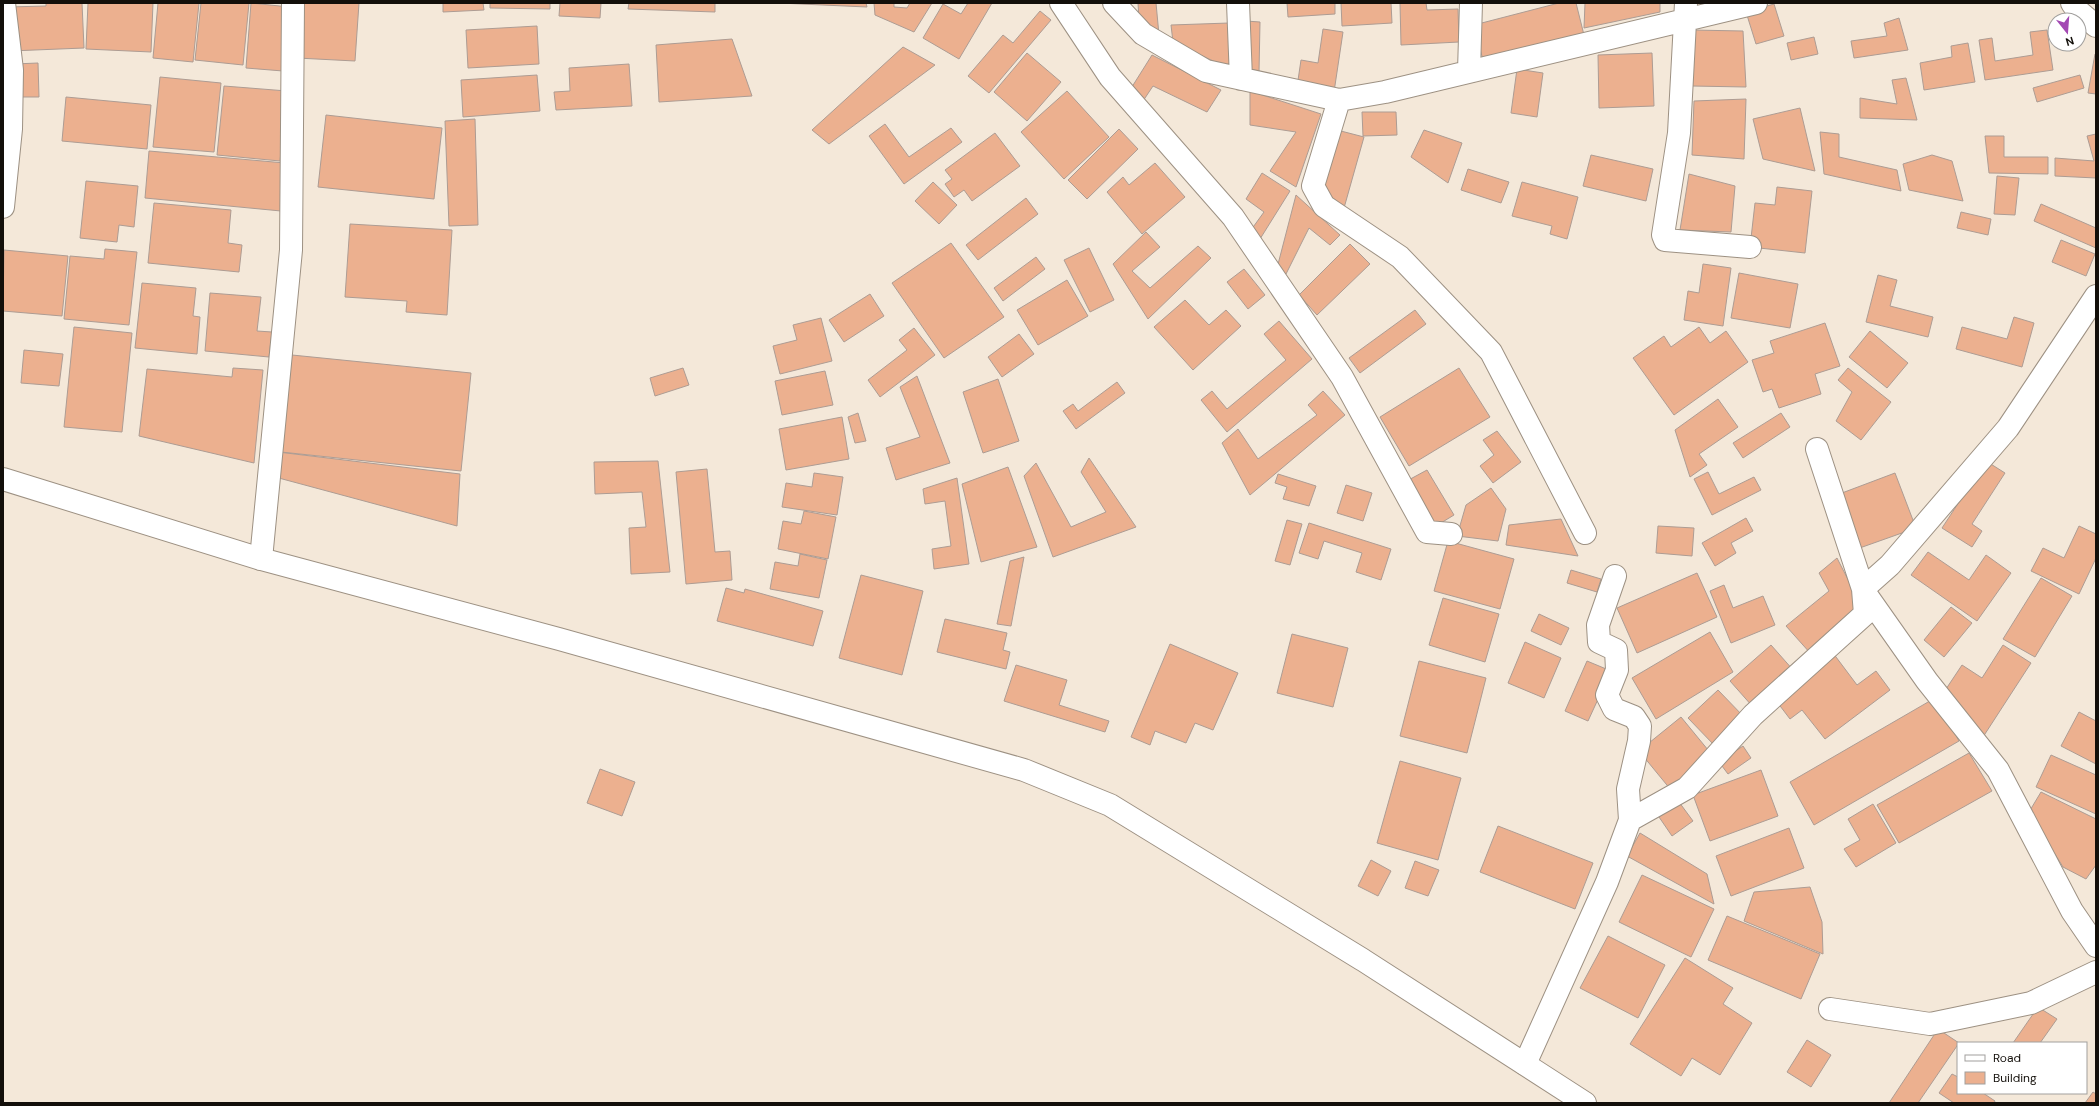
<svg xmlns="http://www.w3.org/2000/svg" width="2099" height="1106" viewBox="0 0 2099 1106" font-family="'DM Sans',sans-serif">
  <rect width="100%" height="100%" fill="#f4e8d9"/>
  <path fill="#ecb08f" stroke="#ad9c93" d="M46,3H82L84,48L10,51L8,7L46,6Z
    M88,3H153L151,52L86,49Z
    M158,3H199L193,62L153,58Z
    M201,3H249L243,65L195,60Z
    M251,3L289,7L283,71L246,68Z
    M300,3H359L355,61L297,58Z
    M443,3H483L484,10L443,12Z
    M490,3H550V9L490,8Z
    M560,3H601L600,18L559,16Z
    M629,3H715V12L628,9Z
    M779,3H866L867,7Z
    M874,3H894V7L907,8L910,3H932L914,32L875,15Z
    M968,3H992L959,59L923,38L943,4L961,14Z
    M1138,3H1156L1159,35L1139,20Z
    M1287,3H1335V14L1288,17Z
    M1341,3H1391L1392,23L1342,26Z
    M1400,3H1426L1427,10L1458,9L1459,42L1401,45Z
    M1559,3H1576L1585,39L1484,64L1474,25Z
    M1585,3H1660V12L1584,28Z
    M1774,4L1784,36L1756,44L1746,12Z
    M1040,11L1051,20L989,93L968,76L1003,35L1013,43Z
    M1899,18L1908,50L1854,58L1851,41L1887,36L1884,23Z
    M1246,21L1260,22L1259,72L1245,71Z
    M1229,23L1230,69L1173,42L1171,25Z
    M537,26L539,64L468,68L466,30Z
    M1323,29L1343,32L1334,92L1297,87L1301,60L1318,63Z
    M1692,30L1743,31L1746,87L1692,86Z
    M2047,30L2053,70L1985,80L1979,40L1992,38L1995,61L2033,55L2030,32Z
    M1814,37L1818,54L1791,60L1787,43Z
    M732,39L752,96L659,102L656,45Z
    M1968,43L1975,82L1924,90L1920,63L1952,57L1951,46Z
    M903,47L935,65L829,144L812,130Z
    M1027,53L1061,82L1027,121L994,92Z
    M1652,53L1654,106L1599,108L1598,55Z
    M2095,54L2096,55V94L2088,93Z
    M1152,55L1221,90L1207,112L1153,86L1143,101L1130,90Z
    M38,63L39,97H15L14,64Z
    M629,64L632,106L556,110L554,92L570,91L569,68Z
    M1517,69L1543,73L1537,117L1511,113Z
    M537,75L540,111L463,117L461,80Z
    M2080,75L2084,88L2037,102L2033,88Z
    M160,77L221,83L214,152L153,147Z
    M1906,78L1917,120L1860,118V98L1897,104L1892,80Z
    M224,86L287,91L280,161L217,155Z
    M1067,91L1109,137L1064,179L1021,132Z
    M1250,91L1321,114L1296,187L1270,171L1296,132L1250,125Z
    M66,97L151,105L147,149L62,141Z
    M1746,99L1744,159L1692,155L1694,101Z
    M1800,108L1815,171L1763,159L1753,119Z
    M1362,112H1396L1397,135L1363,136Z
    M326,115L442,128L434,199L318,187Z
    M475,119L478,225L449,226L445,121Z
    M885,124L909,157L951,128L962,142L904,184L869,136Z
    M1119,129L1138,149L1087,199L1068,180Z
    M1337,130L1364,137L1344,208L1323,189Z
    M1424,130L1462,143L1448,183L1411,157Z
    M1820,132L1839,134V157L1897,170L1901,191L1824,174Z
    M995,133L1020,166L972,201L964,190L954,197L945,184L952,179L945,170Z
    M2096,134V178L2055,176V158L2094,161L2087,136Z
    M1985,136H2004V157H2048V174L1989,173Z
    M149,151L285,163L281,211L145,198Z
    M1591,155L1653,169L1646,201L1583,186Z
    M1932,155L1952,161L1963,201L1909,190L1903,164Z
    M1155,163L1185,197L1142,234L1107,192L1123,177L1129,185Z
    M1468,169L1509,182L1501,203L1461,190Z
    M1262,173L1290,191L1260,239L1251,230L1264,212L1246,199Z
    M1689,174L1735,186L1731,232L1680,230Z
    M1997,176L2019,178L2015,215L1994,214Z
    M86,181L138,186L134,227L119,225L117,242L80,238Z
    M933,182L957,205L939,224L915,201Z
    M1522,182L1578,197L1567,239L1550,234L1552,226L1512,216Z
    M1777,187L1812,191L1805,253L1750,247L1755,203L1775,205Z
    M1296,195L1340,235L1330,245L1309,228L1286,274L1276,272Z
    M1026,198L1038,214L978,260L966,245Z
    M154,203L231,210L228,243L242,245L239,272L148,263Z
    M2041,204L2096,228V248L2034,221Z
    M1961,212L1991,219L1988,235L1957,228Z
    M350,224L452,230L447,315L406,312L407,301L345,297Z
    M1146,232L1160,247L1132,271L1150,288L1198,246L1211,258L1148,319L1113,264Z
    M2061,240L2095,254L2086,276L2052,262Z
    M951,243L1004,317L944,358L892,283Z
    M1350,244L1370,264L1317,315L1299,295Z
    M1089,248L1114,300L1090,312L1064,260Z
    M105,249L137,252L129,325L64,319L70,256L104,259Z
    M4,250L68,256L62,316L3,311Z
    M1036,257L1045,269L1003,301L994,288Z
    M1703,264L1731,268L1723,326L1684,320L1688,291L1699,293Z
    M1244,269L1265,295L1248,309L1227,282Z
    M1739,273L1798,284L1790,328L1731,318Z
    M1878,275L1897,280L1890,306L1933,317L1928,337L1866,322Z
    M1067,280L1088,316L1038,345L1017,310Z
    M142,283L196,288L193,316L200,317L197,354L135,348Z
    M210,293L261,297L257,331L272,332L269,357L205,351Z
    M870,294L884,316L844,342L829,320Z
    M1185,300L1209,325L1226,310L1241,326L1193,370L1154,327Z
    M1415,310L1426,324L1360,373L1349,358Z
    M2014,317L2034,323L2022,367L1956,349L1962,327L2007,339Z
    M821,318L832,361L780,374L773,346L797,340L793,325Z
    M1279,321L1312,359L1227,432L1201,400L1212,391L1227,409L1286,360L1264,334Z
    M1825,323L1840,366L1815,374L1821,394L1779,408L1772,389L1763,392L1752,360L1774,353L1770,341Z
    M74,327L132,333L122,432L64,427Z
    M1699,327L1710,343L1726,331L1748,362L1674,415L1633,358L1664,336L1671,347Z
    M914,328L935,355L880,397L868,380L907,350L899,340Z
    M1870,331L1908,363L1887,388L1849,357Z
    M1019,334L1034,354L1002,377L988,357Z
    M24,350L63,354L59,386L21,383Z
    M292,355L471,373L461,471L281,452Z
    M233,368L263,370L254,463L139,436L147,369L232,377Z
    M683,368L689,385L655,396L650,378Z
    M1459,368L1490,417L1409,466L1380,417Z
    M1848,368L1891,402L1861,440L1836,421L1852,392L1838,380Z
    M825,371L833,405L782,415L775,381Z
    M917,376L950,463L896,480L886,448L920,437L900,387Z
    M998,379L1019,441L983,453L963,392Z
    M1117,382L1125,393L1076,429L1063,411L1073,404L1078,411Z
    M1323,391L1345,415L1250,495L1222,443L1238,429L1258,459L1317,415L1308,405Z
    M1718,399L1738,427L1699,454L1707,465L1690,477L1675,430Z
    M858,413L866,441L855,443L848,417Z
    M1781,413L1790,427L1743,458L1733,443Z
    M842,417L849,459L786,470L779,429Z
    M1497,431L1521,462L1493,483L1480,466L1494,455L1483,440Z
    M278,452L460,474L457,526L275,477Z
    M1089,458L1136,527L1053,557L1024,476L1036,463L1071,527L1106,512L1081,472Z
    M658,461L670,572L631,574L629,528L646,527L642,492L595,494L594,462Z
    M1986,461L2005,473L1972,524L1982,531L1972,547L1942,528Z
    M1008,467L1037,547L981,562L962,484Z
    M707,469L715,552L730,551L732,580L686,584L676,472Z
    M1427,470L1454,515L1431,529L1403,483Z
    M1708,472L1719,494L1754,477L1761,490L1712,515L1694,479Z
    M814,473L843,477L837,515L782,507L786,483L812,487Z
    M1895,473L1916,528L1854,550L1834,496Z
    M1278,474L1316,486L1309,506L1283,499L1287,487L1275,483Z
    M957,478L969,564L934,569L932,549L951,546L945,501L925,504L923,489Z
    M1346,485L1372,493L1363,521L1337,513Z
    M1491,488L1506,509L1498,541L1457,536L1466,505Z
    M804,511L836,517L828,559L778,549L783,521L801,524Z
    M1746,518L1753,531L1731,543L1736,553L1715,566L1702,543Z
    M1561,519L1578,556L1506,545L1509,525Z
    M1287,520L1302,524L1290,565L1275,561Z
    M1309,523L1391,549L1381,580L1356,572L1362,553L1324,541L1318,559L1299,553Z
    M1658,526L1694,528L1692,556L1656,553Z
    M2079,526L2096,534V558L2079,594L2031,571L2043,548L2064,558Z
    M1448,541L1514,559L1500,609L1434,591Z
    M1928,552L1969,580L1986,555L2011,573L1977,621L1911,575Z
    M800,554L827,560L819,598L770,589L775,562L798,566Z
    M1024,557L1011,626L997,624L1010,561Z
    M1837,558L1862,607L1811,654L1786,626L1829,591L1819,573Z
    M1571,570L1601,579L1597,592L1567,583Z
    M1697,573L1717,617L1637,653L1617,608Z
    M861,575L923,591L902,675L839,658Z
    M2041,578L2072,596L2035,657L2003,639Z
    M1724,585L1733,608L1763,596L1775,625L1731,643L1710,591Z
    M726,588L744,593L745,589L823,611L813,646L717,621Z
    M1443,598L1499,614L1485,662L1429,645Z
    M1951,607L1972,623L1944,657L1924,640Z
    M1539,614L1569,628L1561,645L1531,631Z
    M945,619L1007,633L1003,650L1010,652L1006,669L937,652Z
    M1710,632L1733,672L1656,719L1632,678Z
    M1292,634L1348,648L1333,707L1277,693Z
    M1525,642L1561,658L1544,698L1508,683Z
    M1170,644L1238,673L1213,730L1195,723L1186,743L1155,731L1150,745L1131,737Z
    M1771,645L1794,671L1753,707L1730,681Z
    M2003,645L2031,663L1983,737L1944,692L1962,665L1982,678Z
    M1833,653L1857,685L1876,671L1890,690L1825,739L1802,710L1790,719L1774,698Z
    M1419,661L1486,678L1467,753L1400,736Z
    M1587,661L1611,671L1588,721L1565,711Z
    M1016,665L1067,680L1059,705L1109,721L1105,732L1004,701Z
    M1718,690L1745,718L1715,746L1688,718Z
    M1935,698L1959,741L1814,825L1790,782Z
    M2079,712L2096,721V764L2061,746Z
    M1681,717L1713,756L1671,790L1639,751Z
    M1743,746L1751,758L1728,774L1719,762Z
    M1969,753L1992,791L1899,843L1877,805Z
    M2051,755L2096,775V814L2036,787Z
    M1400,761L1461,778L1438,860L1377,843Z
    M600,769L635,782L622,816L587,803Z
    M1761,770L1778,816L1710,841L1693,795Z
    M2041,792L2096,819V865L2086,879L2063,867L2029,812Z
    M1679,802L1693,821L1672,836L1659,817Z
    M1873,804L1896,843L1856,867L1844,849L1860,840L1848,819Z
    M1498,826L1593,863L1575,909L1480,872Z
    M1789,828L1804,868L1731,896L1716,856Z
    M1640,833L1707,874L1714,904L1627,856Z
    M1371,860L1391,871L1378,896L1358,886Z
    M1415,861L1439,870L1428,896L1405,888Z
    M1642,875L1714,909L1691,957L1619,922Z
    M1810,887L1822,922L1823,954L1744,921L1754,892Z
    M1727,916L1820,954L1801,999L1708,960Z
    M1608,936L1665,965L1638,1018L1580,988Z
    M1685,958L1733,988L1723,1004L1752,1023L1720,1075L1692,1058L1681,1076L1630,1044Z
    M2038,1007L2057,1019L2040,1043H2013Z
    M1938,1029L1959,1043L1918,1103H1889Z
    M1807,1040L1831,1055L1811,1087L1787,1072Z
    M1952,1074L1958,1077V1093H1983L1995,1101L1994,1103H1954L1939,1093Z
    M2093,1092L2096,1094V1103H2085Z"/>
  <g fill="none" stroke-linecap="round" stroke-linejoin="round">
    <defs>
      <path id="minor" d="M1061,3L1110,77L1233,217L1342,377L1427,532L1451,534
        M1114,3L1143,34L1206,71L1339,100L1385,92L1756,3
        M1238,3L1241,79
        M1686,3L1679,133L1663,235L1665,240L1750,247
        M2072,3L2077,10L2096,26
        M1469,71L1471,3
        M1339,100L1313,186L1324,206L1400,257L1491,352L1585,533
        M3,207L11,129L12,70L4,3
        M261,559L291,250L293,3
        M1615,576L1598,625L1599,642L1616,650L1617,670L1607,695L1614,709L1634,717L1640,726L1639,741L1628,789L1630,820
        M1863,589L1890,565L2008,428L2096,296
        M1863,590L1927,681L1998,770L2072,911L2096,946
        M1830,1009L1930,1024L2031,1003L2096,972
        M1525,1064L1607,882L1630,820L1687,788L1753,715L1865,614L1863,589L1817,449"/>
      <path id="secondary" d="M3,479L261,559L559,639L1024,770L1110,805L1363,960L1585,1103"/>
    </defs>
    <use href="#minor" stroke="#9d9183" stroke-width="24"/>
    <use href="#secondary" stroke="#9d9183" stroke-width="24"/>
    <use href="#minor" stroke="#fff" stroke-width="22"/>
    <use href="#secondary" stroke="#fff" stroke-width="22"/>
  </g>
  <rect width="2099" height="1106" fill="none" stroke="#130f0a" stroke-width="8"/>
  <rect x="1957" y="1042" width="130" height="52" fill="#ffffff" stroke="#a19f9d"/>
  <rect x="1965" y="1055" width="20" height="6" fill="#ffffff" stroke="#a19f9d"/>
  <text x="1993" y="1062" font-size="12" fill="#130f0a">Road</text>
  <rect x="1965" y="1072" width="20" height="12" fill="#ecb08f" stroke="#a19f9d"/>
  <text x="1993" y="1082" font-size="12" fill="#130f0a">Building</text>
  <g transform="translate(2067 32) rotate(163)"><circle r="19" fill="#ffffff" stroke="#a19f9d"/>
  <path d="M0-3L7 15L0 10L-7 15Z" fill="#a348b3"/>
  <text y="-6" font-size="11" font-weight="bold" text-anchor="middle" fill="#130f0a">N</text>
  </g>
</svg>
